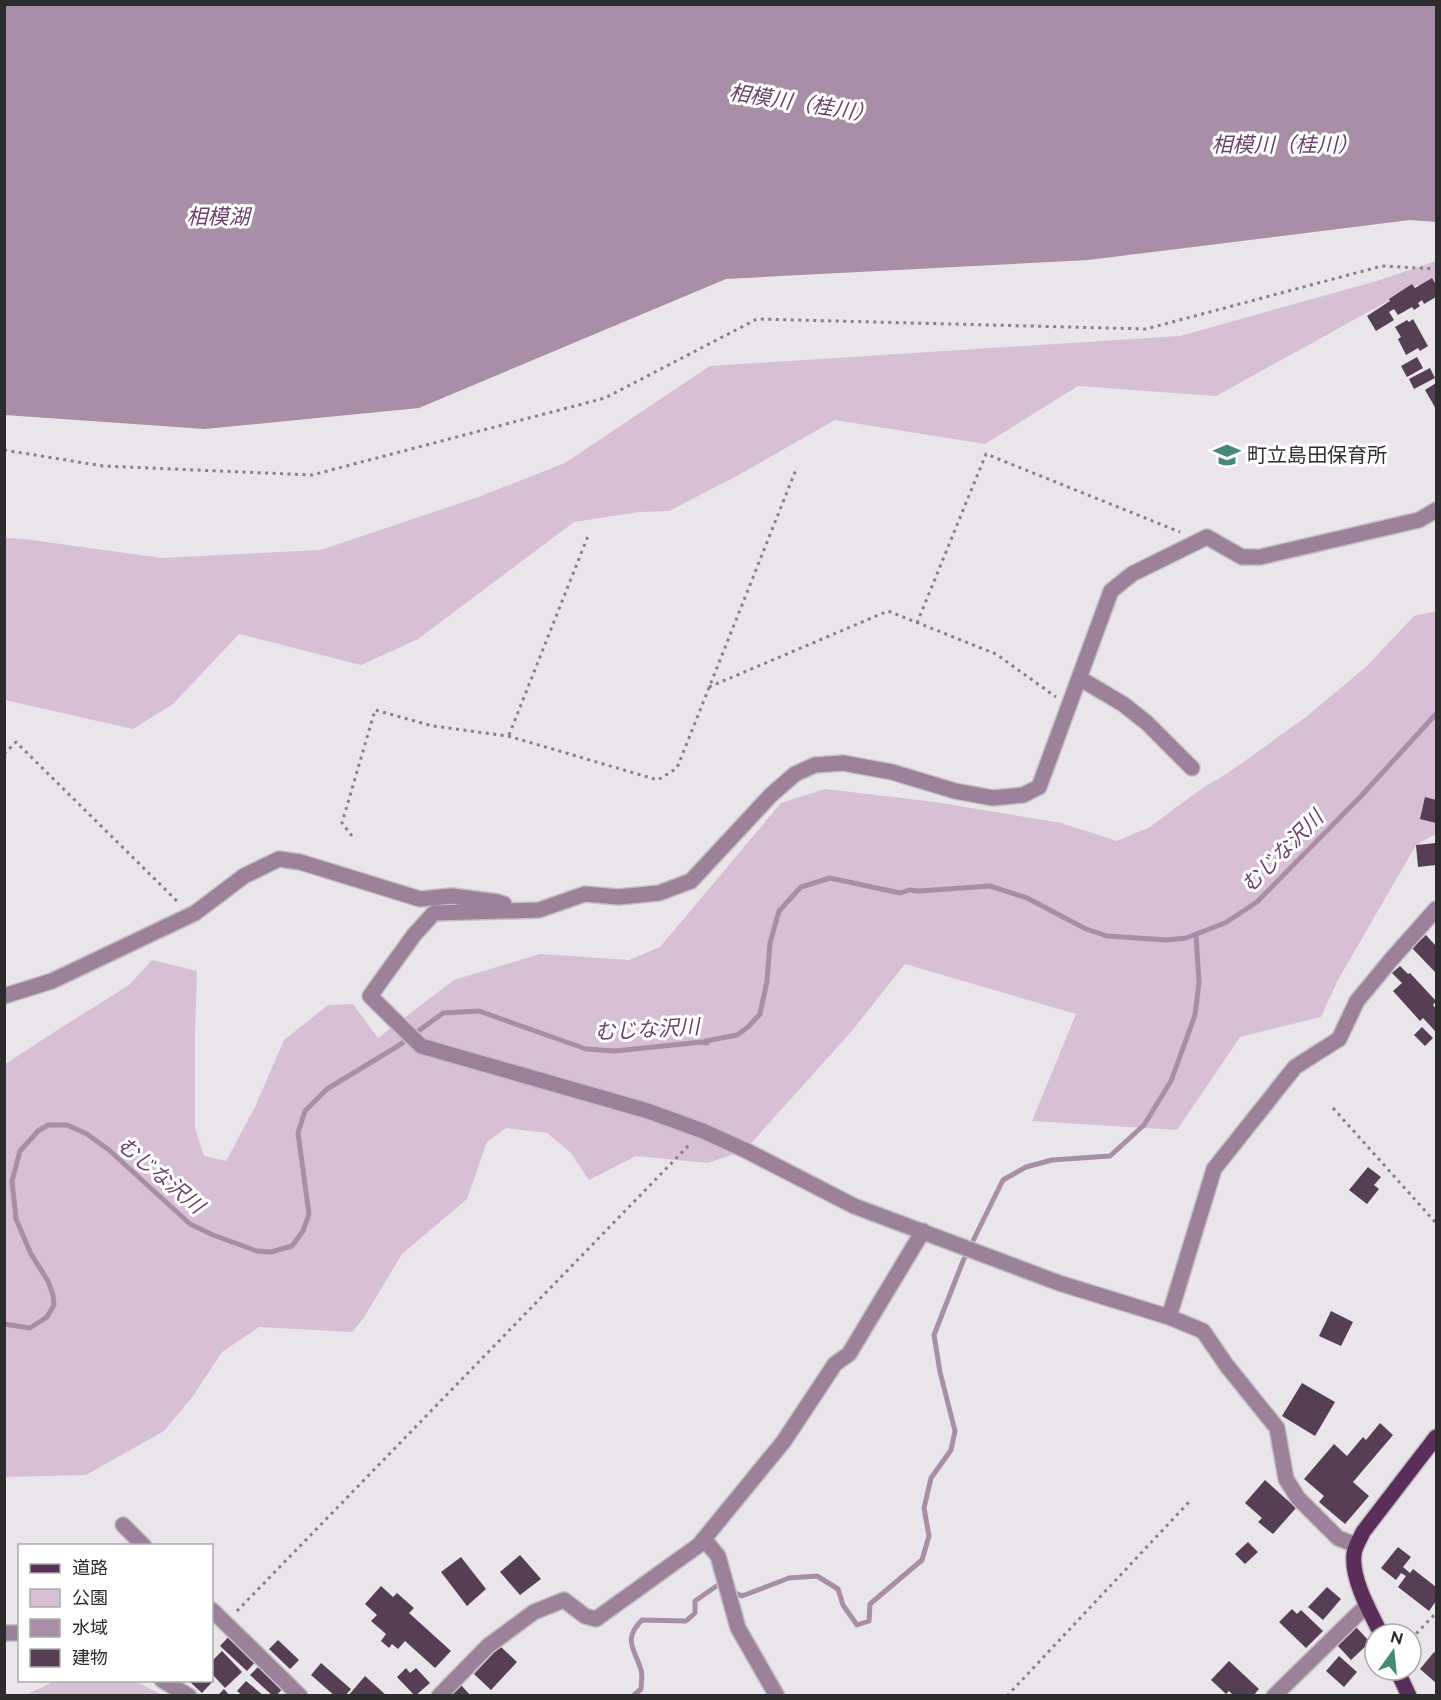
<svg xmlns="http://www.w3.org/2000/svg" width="1441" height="1700" viewBox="0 0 1441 1700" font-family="Raleway,'Noto Sans JP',sans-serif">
  <rect width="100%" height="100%" fill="#eae5ea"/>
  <path fill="#d7bfd5" d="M1436,261V288L1417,285L1216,396L1078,386L985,444L835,420L735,477L669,511L639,512L574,522L418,639L361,665L239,634L173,704L133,729L5,700V538L24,539L162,558L321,550L481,496L565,463L710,366L1180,336L1377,281Z
    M1436,611V834L1416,845L1338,980L1321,1017L1240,1037L1177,1130L1032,1121L1076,1014L905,964L851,1032L745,1150L708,1163L636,1156L589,1180L571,1153L547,1133L506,1128L487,1142L467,1199L402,1254L363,1319L352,1332L259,1327L222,1352L193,1396L164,1431L86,1475L5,1477L4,1065L48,1036L129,985L152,960L197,971L195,1034V1128L204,1156L226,1161L255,1107L284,1040L328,1005L353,1004L378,1038L454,980L540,954L629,960L660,947L781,803L825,789L935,802L1061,823L1117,841L1150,827L1201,789L1228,773L1306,717L1367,666L1414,616Z
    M58,1680L128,1681L137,1682L162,1695H25Z"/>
  <path fill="#a98ea7" d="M4,5H1436V222L1410,220L1088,260L726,279L419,408L205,429L5,415Z"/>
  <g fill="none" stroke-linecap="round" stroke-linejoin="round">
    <path stroke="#a98ea7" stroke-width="5" d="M4,1324L30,1328L47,1317L54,1305L53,1295L48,1281L31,1254L16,1219L12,1181L20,1151L38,1131L48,1125H67L87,1134L109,1150L190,1224L213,1235L257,1251L271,1252L292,1246L303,1231L309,1214L298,1133L305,1111L327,1089L398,1046L443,1013L479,1011L586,1049L615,1051L702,1042L707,1043L706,1041L737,1035L748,1027L760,1014L767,981L770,943L779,911L801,887L830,878L900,893L909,890L919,891L990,886L1027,898L1086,929L1107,936L1167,940L1186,938L1225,923L1257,902L1362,795L1436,714
      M633,1696L641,1689C641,1683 643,1676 641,1670C635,1649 622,1640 642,1620L686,1621L695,1613V1601L718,1585L742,1596L789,1578L817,1576L838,1589L843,1605L857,1625L869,1621L870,1604L922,1560L929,1536L924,1508L931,1478L951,1450L955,1431L940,1372L934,1335L963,1261L1003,1180L1026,1167L1052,1160L1110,1156L1144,1125L1171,1081L1195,1015L1199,983L1196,935"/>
  </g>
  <path fill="#563e55" d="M1432,278L1436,285V297L1424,304L1422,300L1418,303L1420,306L1414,310L1412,307L1398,315L1394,309L1389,312L1394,320L1376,331L1367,316L1390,301L1389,299L1412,284L1415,288Z
    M1413,319L1428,346L1420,351L1418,348L1406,355L1398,339L1401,337L1395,327L1407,320L1409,322Z
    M1417,357L1423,368L1407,377L1401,366Z
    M1430,368L1435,378L1414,389L1409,379Z
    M1436,383V409L1425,390Z
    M1425,797L1436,800V823L1420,819Z
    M1436,843V865L1418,867L1416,845Z
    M1426,935L1436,946V971L1435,972L1412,948Z
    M1400,966L1408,974L1410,973L1436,1001L1433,1005L1436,1009V1029L1435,1031L1423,1018L1420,1021L1393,991L1402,983L1392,973Z
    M1422,1027L1433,1038L1425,1046L1414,1035Z
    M1368,1167L1381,1177L1374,1185L1379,1189L1367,1204L1349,1190Z
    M1331,1311L1353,1322L1341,1346L1319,1336Z
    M1302,1383L1335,1402L1315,1436L1282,1416Z
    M1380,1423L1393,1435L1353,1482L1369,1496L1345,1524L1319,1502L1324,1496L1304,1479L1334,1444L1347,1456L1363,1437L1366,1440Z
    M1265,1480L1296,1508L1273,1534L1258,1522L1262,1518L1245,1503Z
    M1248,1542L1258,1552L1245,1564L1235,1554Z
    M1398,1547L1411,1557L1403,1567L1410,1573L1413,1569L1436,1587V1601L1429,1611L1398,1587L1406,1576L1401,1573L1396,1580L1381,1568Z
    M520,1555L541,1579L520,1595L500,1572Z
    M461,1557L486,1589L467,1606L441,1572Z
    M381,1586L393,1597L397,1593L414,1608L409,1613L451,1651L435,1668L405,1641L398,1649L392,1644L389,1648L381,1641L386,1634L371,1621L377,1615L365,1604Z
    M1327,1587L1341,1599L1323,1620L1308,1607Z
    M1292,1609L1297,1614L1301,1610L1323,1631L1306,1648L1279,1622Z
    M1356,1627L1370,1642L1351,1660L1337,1645Z
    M231,1634L258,1659L247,1671L220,1646Z
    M278,1640L299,1660L290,1669L269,1649Z
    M500,1646L517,1662L491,1690L474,1674Z
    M222,1651L242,1672L225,1688L212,1674V1661Z
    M1434,1652L1436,1654V1683L1420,1669Z
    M1339,1656L1357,1672L1344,1687L1326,1671Z
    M1229,1661L1259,1689L1253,1696H1234L1229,1691L1226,1694L1211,1680Z
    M321,1663L351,1689L345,1696H335L311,1675Z
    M260,1665L284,1687L276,1696H273L250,1675Z
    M406,1668L410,1673L416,1668L430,1683L415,1696L397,1677Z
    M365,1676L387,1696H348Z
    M191,1680H214L202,1693L190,1682Z
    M246,1681L264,1696H243L237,1691Z
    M461,1685L471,1696H450Z
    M224,1689L230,1696H217Z"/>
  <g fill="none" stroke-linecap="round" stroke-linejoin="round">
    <defs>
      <path id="minor" d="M1079,678L1123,704L1147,723L1192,768
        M4,996L52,981L195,913L244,876L279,859L300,862L420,899L452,896L498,902L504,904
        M1169,1317L1214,1169L1295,1067L1339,1039L1357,1001L1390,961L1436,909
        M123,1525L144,1546
        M704,1539L718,1556L738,1628L777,1696
        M1356,1545L1338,1538L1298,1498L1286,1479L1277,1428L1227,1366L1203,1331L1169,1317L1059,1283L854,1206L745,1150L703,1131L648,1111L421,1046L370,996L414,935L434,913L539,910L585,894L618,897L659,893L691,881L771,795L795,774L815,765L843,763L892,772L955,791L993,798L1023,795L1039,787L1111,591L1132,574L1207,537L1242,557H1260L1419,520L1436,510
        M212,1610L300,1696
        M4,1633H20
        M162,1680L189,1696
        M439,1696L488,1646L534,1612L564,1600L585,1616L596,1619L699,1545L784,1441L835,1364L849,1354L923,1231
        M1274,1696L1367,1605"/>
      <path id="major" d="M1381,1634C1370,1612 1351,1579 1354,1554C1355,1546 1360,1539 1363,1532L1436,1437
        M1397,1670L1409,1696"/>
    </defs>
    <use href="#minor" stroke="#c4c0c4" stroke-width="18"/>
    <use href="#major" stroke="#c4c0c4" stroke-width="18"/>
    <path stroke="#868386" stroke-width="3" stroke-dasharray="3 4.5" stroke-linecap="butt" d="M4,450L103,466L312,475L605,398L757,319L1146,329L1382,266L1436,269
      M917,623L986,454L1180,532
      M709,687L888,611L996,654L1056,697
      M509,735L588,536
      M4,754L16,742L178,902
      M352,836L342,823L375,710L433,726L508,736L658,780L677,768L797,467
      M1333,1108L1436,1223
      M237,1611L690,1144
      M1411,1639L1436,1613
      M1007,1696L1189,1502"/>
    <use href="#minor" stroke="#9c819a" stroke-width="15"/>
    <use href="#major" stroke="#5b2e5a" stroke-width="15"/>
  </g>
  <defs>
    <symbol id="school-bare" viewBox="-9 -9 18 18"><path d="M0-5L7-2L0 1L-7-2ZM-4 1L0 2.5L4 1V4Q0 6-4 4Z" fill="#46897a" stroke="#fff" stroke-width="2.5" paint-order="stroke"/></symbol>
  </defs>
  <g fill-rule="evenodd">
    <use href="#school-bare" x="1208" y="436" width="38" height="38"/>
  </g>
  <g text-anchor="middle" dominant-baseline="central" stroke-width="6" stroke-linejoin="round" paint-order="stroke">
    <g font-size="20" fill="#2d2b2d" stroke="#fff" text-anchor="start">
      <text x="1247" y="455">町立島田保育所</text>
    </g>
    <g font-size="21" font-style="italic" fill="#6b436a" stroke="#fff">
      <text transform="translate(802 103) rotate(9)">相模川（桂川）</text>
      <text x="1285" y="144">相模川（桂川）</text>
      <text x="218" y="216">相模湖</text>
      <text transform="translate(1282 851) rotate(-45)">むじな沢川</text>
      <text transform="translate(647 1029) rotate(-3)">むじな沢川</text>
      <text transform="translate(161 1175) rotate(40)">むじな沢川</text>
    </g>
  </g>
  <rect width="1441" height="1700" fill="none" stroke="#2d2b2d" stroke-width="12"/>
  <rect x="18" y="1544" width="195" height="138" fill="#ffffff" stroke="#abaaab" stroke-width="1.5"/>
  <rect x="30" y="1564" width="30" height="9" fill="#5b2e5a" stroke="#abaaab" stroke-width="1.5"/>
  <text x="72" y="1574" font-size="18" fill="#2d2b2d">道路</text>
  <rect x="30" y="1589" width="30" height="18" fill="#d7bfd5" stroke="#abaaab" stroke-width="1.5"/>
  <text x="72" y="1604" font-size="18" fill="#2d2b2d">公園</text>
  <rect x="30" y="1619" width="30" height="18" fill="#a98ea7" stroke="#abaaab" stroke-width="1.5"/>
  <text x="72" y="1634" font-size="18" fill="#2d2b2d">水域</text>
  <rect x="30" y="1649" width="30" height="18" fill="#563e55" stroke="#abaaab" stroke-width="1.5"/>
  <text x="72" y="1664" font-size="18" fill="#2d2b2d">建物</text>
  <g transform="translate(1393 1652) rotate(15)"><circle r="28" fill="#ffffff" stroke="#abaaab" stroke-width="1.5"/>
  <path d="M0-4.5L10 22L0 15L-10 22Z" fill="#46897a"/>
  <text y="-9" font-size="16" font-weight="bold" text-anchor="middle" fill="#2d2b2d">N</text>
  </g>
</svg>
